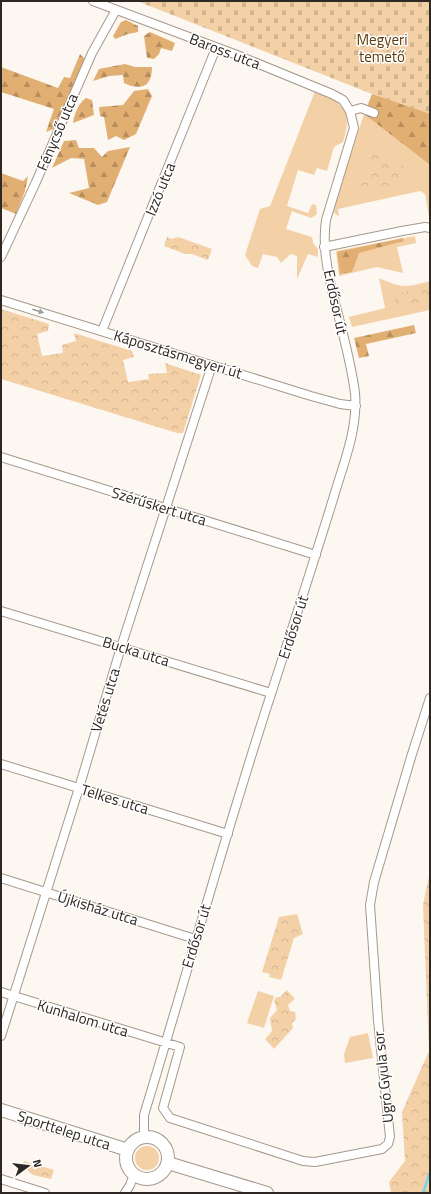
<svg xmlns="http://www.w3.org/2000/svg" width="431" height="1194" viewBox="0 0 431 1194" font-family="'Titillium Web',sans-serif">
  <defs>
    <pattern id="forest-firs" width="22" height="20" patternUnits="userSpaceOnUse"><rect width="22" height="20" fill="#e2af73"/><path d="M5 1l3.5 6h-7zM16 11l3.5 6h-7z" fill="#b88e5e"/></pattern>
    <pattern id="cemetery-stones" width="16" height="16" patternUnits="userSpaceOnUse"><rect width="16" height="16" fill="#f4d0a7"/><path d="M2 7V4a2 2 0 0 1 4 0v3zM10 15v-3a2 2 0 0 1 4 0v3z" fill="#d2b38f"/></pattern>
    <pattern id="park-crowns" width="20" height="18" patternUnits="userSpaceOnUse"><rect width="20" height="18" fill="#f4d0a7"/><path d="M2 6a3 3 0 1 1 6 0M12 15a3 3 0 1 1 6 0" fill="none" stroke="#d2b38f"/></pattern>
  </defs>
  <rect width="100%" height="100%" fill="#fdf7f1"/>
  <path fill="#f4d0a7" d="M315,91C344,103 353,111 343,142L334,147L327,171L317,168L314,175L298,170L287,206L308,213L312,204L316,205L317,214L311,218L292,211L286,229L312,237L313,243L318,249V257L308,254L297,279V256L291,254L281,263L277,257L263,254L258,268L252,266L245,255L260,209L270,206Z
    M364,114L430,165V222L425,194L420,191L338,209L339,216L335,214L333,210Z
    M415,236L416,243L397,247L403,273L377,267L339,276L336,251Z
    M379,278C402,288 405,288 430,281V310L352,327L349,317L385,308Z
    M258,991L274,996L264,1028L247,1023Z
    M368,1033L373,1058L345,1063L344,1054L350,1037Z
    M135 1158a12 12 0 1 1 24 0a12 12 0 1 1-24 0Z"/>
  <path fill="url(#forest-firs)" d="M126,20L138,26V32L128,34L115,39L113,36L121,22Z
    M150,32L175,43L172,51L161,48L159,54L154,59L147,58L144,36Z
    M80,54L86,60L56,128L46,132L54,109L1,92V67L58,88L64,77L70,78Z
    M125,64L135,67H152C152,87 141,91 124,83L123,75L109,76L93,81L99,69Z
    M148,89L152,96L136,134L124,140L116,136L108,140L104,117L100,116L99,107L123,105L134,91Z
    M372,94L430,105V165L364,114Z
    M86,98L92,100L94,115L73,123C74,115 79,102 86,98Z
    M76,140L79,148H94L102,157L108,151L130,147L107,202L98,205L69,193L89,188L84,159L71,158L52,168L64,141Z
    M1,173L23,181L28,176L25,191L16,214L1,208Z
    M403,238L404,241L359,253L352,272L340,274L337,252Z
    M414,325L416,333L366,344L369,356L359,358L354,338Z"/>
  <path fill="url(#cemetery-stones)" d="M137,1H430V114L372,94Z"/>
  <path fill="url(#park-crowns)" d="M374,152L408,168L402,185L357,196Z
    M167,237L172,239L178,237L212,249L208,260L192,254H185L164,246Z
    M430,286V307L417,310L415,303L396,307L393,295Z
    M1,309L49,324L48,331L37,334L42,356L63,353L62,345L76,341L74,333L132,351L134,357L123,360L128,382L149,379L148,374L167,373L165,363L201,375L183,433H177L1,379Z
    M430,871V1193H391L389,1182L405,1161L402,1112L429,1051L423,905Z
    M297,914L303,934L294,938L281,980L269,977L270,974L262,972L279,917Z
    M287,990L295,999L288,1005L290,1011L295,1012L296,1019L292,1023L293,1028L274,1049L265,1039L272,1031L270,1018L277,1010L274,1000L277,997H280Z
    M24,1161L54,1170L51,1179L33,1175L22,1166Z"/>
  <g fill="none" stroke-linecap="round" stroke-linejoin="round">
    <path stroke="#74d6ec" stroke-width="2.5" d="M423,1193L430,1172"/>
    <defs>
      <path id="street" d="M93,1L237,55L332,94L343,100L350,111L354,128L326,220C322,247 328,273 334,299C342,330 351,362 355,393C358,429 344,462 334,496C314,561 293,626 272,691C226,831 187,974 144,1115V1137
        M350,111L361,108L374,113
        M324,247L402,231L425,227L430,228
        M1,257L36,182L92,53L116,10
        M1,300L311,396L340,404L356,406
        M102,331L216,48
        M1,457L316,555
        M1,611L271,693
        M1,764L228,834
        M1,878L195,939
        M1,992L180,1047L163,1108L170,1118L303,1161L315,1162L382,1149L388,1144L390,1137L378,1020L370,905L374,882L412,754L430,698
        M1,1036L79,788L121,647L212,365
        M1,1179L45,1193
        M125,1193L130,1185L134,1175"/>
      <path id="secondary" d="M1,1110L128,1150
        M126 1158a21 21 0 1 1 42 0a21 21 0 1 1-42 0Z
        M168,1163L267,1193"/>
    </defs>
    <use href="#street" stroke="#a59889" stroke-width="10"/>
    <use href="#secondary" stroke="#a59889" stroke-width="14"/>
    <use href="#street" stroke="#fff" stroke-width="8"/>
    <use href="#secondary" stroke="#fff" stroke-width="12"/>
  </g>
  <defs><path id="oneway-solid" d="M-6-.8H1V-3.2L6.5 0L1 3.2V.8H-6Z"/></defs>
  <use fill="#a09e9c" href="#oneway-solid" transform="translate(38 311) rotate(17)"/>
  <g text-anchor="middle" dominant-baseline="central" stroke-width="3" stroke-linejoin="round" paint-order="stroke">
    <g font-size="15" fill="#5d3b0b" stroke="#fff">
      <text x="382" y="39">Megyeri<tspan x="382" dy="17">temető</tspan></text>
    </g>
    <g font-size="15" fill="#2d2822" stroke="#fff">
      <text transform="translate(225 51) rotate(21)">Baross utca</text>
      <text transform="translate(57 132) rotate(-67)">Fénycső utca</text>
      <text transform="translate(160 189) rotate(-68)">Izzó utca</text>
      <text transform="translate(336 302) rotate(78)">Erdősor út</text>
      <text transform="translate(178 354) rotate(17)">Káposztásmegyeri út</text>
      <text transform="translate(159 506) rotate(17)">Szérűskert utca</text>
      <text transform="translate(293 627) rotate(-72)">Erdősor út</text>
      <text transform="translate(136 651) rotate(17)">Bucka utca</text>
      <text transform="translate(105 700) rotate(-73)">Vetés utca</text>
      <text transform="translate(115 799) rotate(17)">Telkes utca</text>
      <text transform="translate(98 908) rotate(17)">Újkisház utca</text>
      <text transform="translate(196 936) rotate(-73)">Erdősor út</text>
      <text transform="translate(83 1018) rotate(17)">Kunhalom utca</text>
      <text transform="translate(383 1077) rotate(-96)">Ugró Gyula sor</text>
      <text transform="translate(64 1130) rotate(18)">Sporttelep utca</text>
    </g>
  </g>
  <rect width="431" height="1194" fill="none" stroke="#2d2822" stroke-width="4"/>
  <g transform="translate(28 1166) rotate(75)" stroke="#ffffff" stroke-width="3" paint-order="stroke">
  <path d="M0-3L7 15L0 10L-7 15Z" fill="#2d2822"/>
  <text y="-6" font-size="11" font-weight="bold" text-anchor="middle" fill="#2d2822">N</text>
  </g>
</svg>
